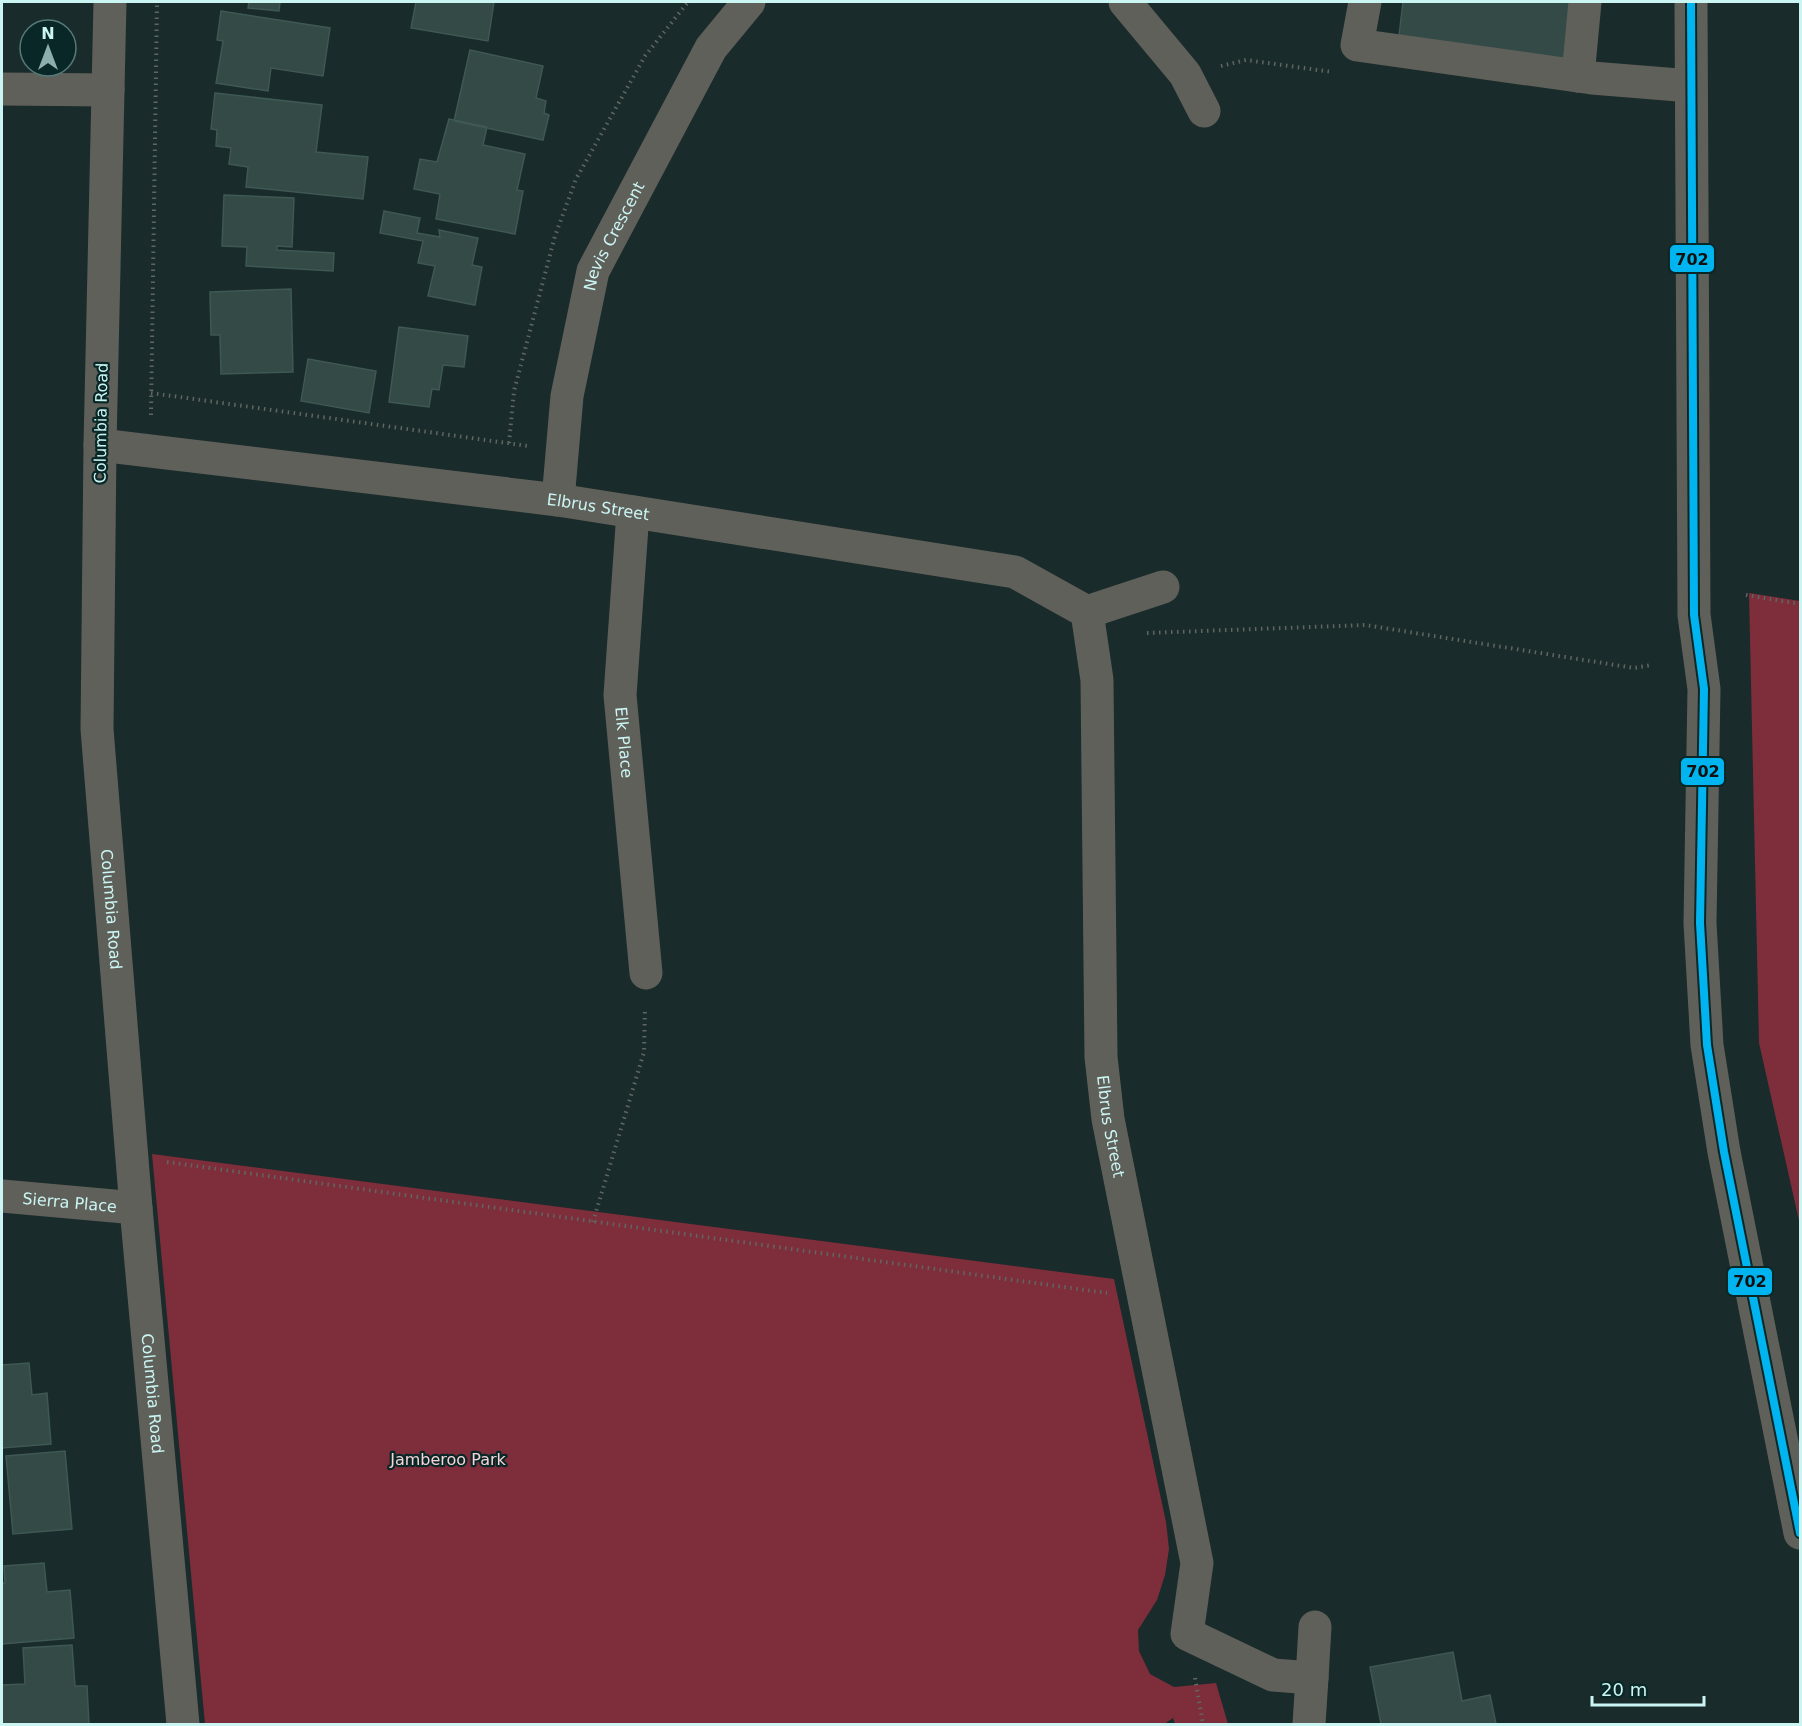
<svg xmlns="http://www.w3.org/2000/svg" width="1802" height="1726" viewBox="0 0 1802 1726" font-family="'DejaVu Sans',sans-serif">
  <rect width="100%" height="100%" fill="#1a2b2b"/>
  <path fill="#7e2d3b" d="M1749,593L1800,601V1225L1759,1043Z
    M152,1154L1114,1279L1166,1522L1169,1549L1165,1575L1157,1600L1138,1630L1139,1651L1150,1674L1174,1687L1216,1683L1228,1724H1175L1173,1718L1164,1724H205Z"/>
  <path fill="#344a47" stroke="#3e5854" stroke-width="1.5" d="M249,2H280L279,11L248,8Z
    M416,2H494L488,41L411,28Z
    M1403,2H1575L1568,63L1398,44Z
    M221,11L330,28L323,76L271,68L268,91L216,83L223,41L217,40Z
    M470,50L543,66L536,98L546,101L544,113L549,115L543,140L454,121Z
    M215,93L322,105L316,152L368,157L363,199L246,187L248,167L229,164L231,148L216,146L217,130L211,129Z
    M449,119L487,127L483,145L525,154L517,190L523,191L515,234L436,219L440,194L414,189L420,159L437,162Z
    M224,195L294,198L292,247L277,246V250L334,253L333,271L246,266L247,247L222,246Z
    M384,211L420,218L417,233L440,237L439,230L478,238L472,265L482,267L475,305L428,296L435,266L418,263L423,241L380,233Z
    M291,289L293,372L221,374L220,335H211L210,292Z
    M399,327L468,336L464,367L443,365L439,390L432,389L429,407L389,402Z
    M308,359L376,371L369,413L301,401Z
    M29,1363L32,1395L47,1393L51,1444L2,1448V1365Z
    M65,1451L72,1529L13,1534L6,1456Z
    M44,1563L47,1592L70,1590L74,1638L2,1644V1583H5L4,1566Z
    M72,1645L75,1686H87L89,1724H2V1685L25,1684L23,1648Z
    M1453,1652L1462,1701L1490,1695L1496,1724H1381L1370,1667Z"/>
  <g fill="none" stroke-linecap="round" stroke-linejoin="round">
    <path stroke="#606662" stroke-width="4" stroke-dasharray="1.5 4.5" stroke-linecap="butt" d="M1221,66L1246,60L1332,72
      M151,393L528,446
      M151,415L157,2
      M509,443L514,391L555,236L576,179L645,56L688,2
      M1746,595L1800,604
      M1147,633L1365,625L1634,668L1652,665
      M167,1162L1107,1293
      M593,1222L644,1052L645,1008
      M1195,1678L1203,1724"/>
    <g stroke="#60605a" stroke-width="33">
      <path id="s1" d="M110,2L100,445L97,729L136,1208L183,1724"/>
      <path d="M1125,2L1185,74L1204,111"/>
      <path d="M1365,2L1357,45L1592,78L1691,86"/>
      <path d="M1691,2L1694,615L1704,689L1700,923L1707,1045L1724,1152L1800,1533"/>
      <path d="M1578,76L1585,2"/>
      <path d="M2,89L108,90"/>
      <path id="s2" d="M100,445L558,500L1015,572L1087,612L1097,680L1101,1057L1108,1119L1197,1563L1187,1634L1273,1675L1312,1678L1309,1724"/>
      <path id="s3" d="M558,500L567,396L593,271L711,48L749,2"/>
      <path id="s4" d="M633,512L620,695L646,973"/>
      <path d="M1087,612L1163,587"/>
      <path id="s5" d="M2,1196L136,1208"/>
      <path d="M1312,1678L1315,1627"/>
    </g>
    <defs>
      <path id="bus-1" d="M1691,2L1694,615L1704,689L1700,923L1707,1045L1724,1152L1800,1533"/>
    </defs>
    <use href="#bus-1" stroke="#092727" stroke-width="12"/>
    <use href="#bus-1" stroke="#00b5ef" stroke-width="8"/>
  </g>
  <g text-anchor="middle" dominant-baseline="central" stroke-width="4.5" stroke-linejoin="round" paint-order="stroke">
    <g font-size="16" fill="#caf5f3" stroke="#092727">
      <text stroke="none"><textPath href="#s3" startOffset="272">Nevis Crescent</textPath></text>
      <text transform="translate(101 423) rotate(-89)">Columbia Road</text>
      <text stroke="none"><textPath href="#s2" startOffset="502">Elbrus Street</textPath></text>
      <text stroke="none"><textPath href="#s4" startOffset="231">Elk Place</textPath></text>
      <text stroke="none"><textPath href="#s1" startOffset="908">Columbia Road</textPath></text>
      <text stroke="none"><textPath href="#s2" startOffset="1522">Elbrus Street</textPath></text>
      <text stroke="none"><textPath href="#s5" startOffset="68">Sierra Place</textPath></text>
      <text stroke="none"><textPath href="#s1" startOffset="1394">Columbia Road</textPath></text>
    </g>
    <g font-size="16" fill="#f7d4d6" stroke="#092727">
      <text x="448" y="1459">Jamberoo Park</text>
    </g>
  </g>
  <g stroke="#092727" stroke-width="2">
    <rect x="1669" y="244" width="46" height="29" rx="6" fill="#00b5ef"/>
    <rect x="1680" y="757" width="45" height="29" rx="6" fill="#00b5ef"/>
    <rect x="1727" y="1267" width="46" height="29" rx="6" fill="#00b5ef"/>
  </g>
  <g font-size="16" text-anchor="middle" font-weight="bold" fill="#111">
    <text x="1692" y="265">702</text>
    <text x="1703" y="777">702</text>
    <text x="1750" y="1287">702</text>
  </g>
  <rect width="1802" height="1726" fill="none" stroke="#caf5f3" stroke-width="6"/>
  <g transform="translate(48 48)"><circle r="28" fill="#092727" stroke="#567979" stroke-width="1.5"/>
  <path d="M0-4.5L10 22L0 15L-10 22Z" fill="#8caead"/>
  <text y="-9" font-size="16" font-weight="bold" text-anchor="middle" fill="#caf5f3">N</text>
  </g>
  <path d="M1592 1696v9h112v-9" fill="none" stroke="#caf5f3" stroke-width="3"/>
  <text x="1601" y="1696" font-size="18" fill="#caf5f3" stroke="#092727" stroke-width="4.5" paint-order="stroke">20 m</text>
</svg>
